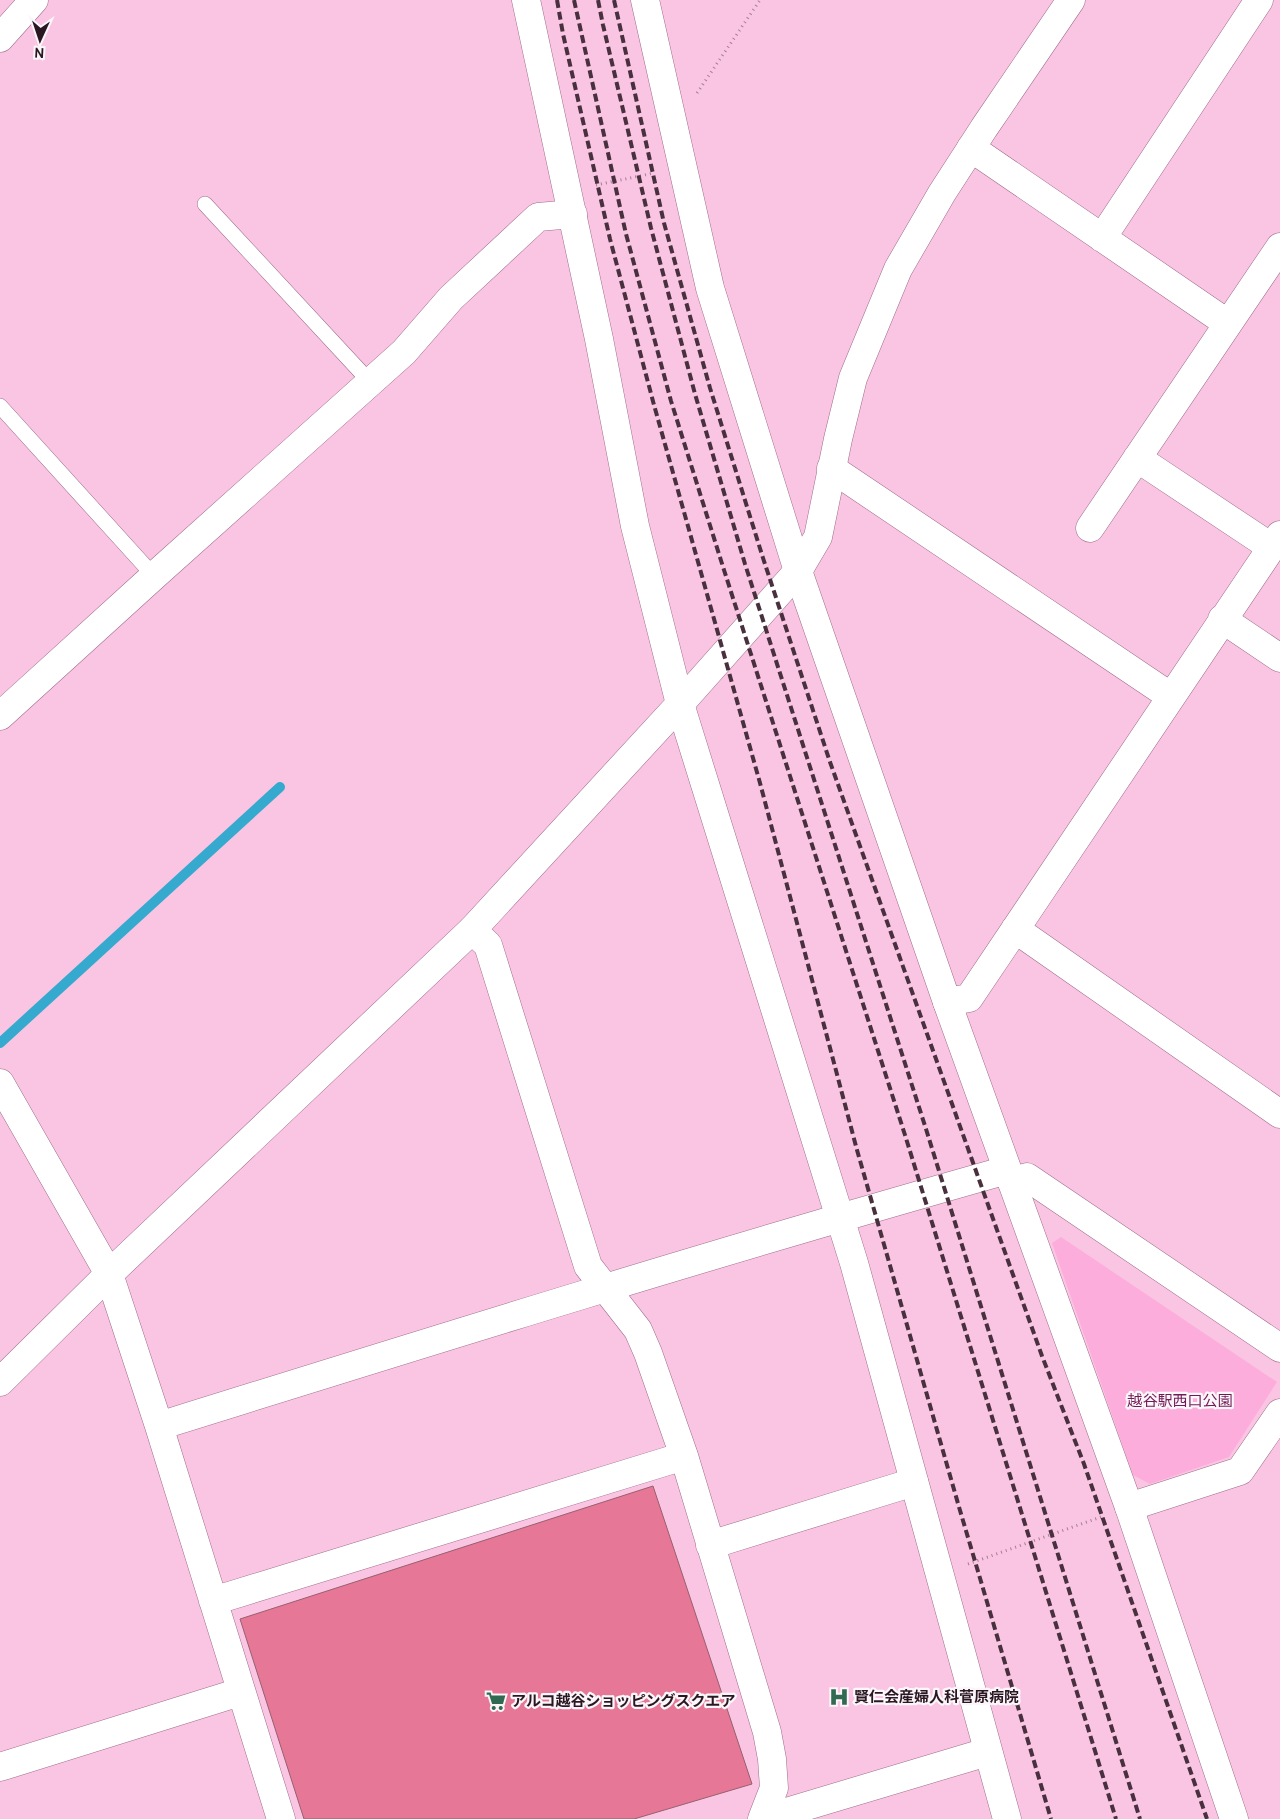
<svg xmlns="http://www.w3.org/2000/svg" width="1280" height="1819" viewBox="0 0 1280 1819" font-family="Cabin,'Noto Sans JP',sans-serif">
  <rect width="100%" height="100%" fill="#fac5e3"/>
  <path fill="#fdaddc" d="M1061,1237L1277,1382L1229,1457L1150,1484L1133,1475L1052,1243Z"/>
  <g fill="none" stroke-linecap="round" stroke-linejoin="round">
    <path stroke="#36a9ce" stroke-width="10" d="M0,1043L280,787"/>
  </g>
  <path fill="#e77796" stroke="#96606d" d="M653,1486L752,1784L634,1819H304L240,1619Z"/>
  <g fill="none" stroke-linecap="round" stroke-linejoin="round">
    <defs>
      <path id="service" d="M205,204L371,383
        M0,406L154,576"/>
      <path id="minor" d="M0,38L34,0
        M971,148L1227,323
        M1102,238L1259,0
        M1137,458L1271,547
        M831,468L1170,696
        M1090,528L1280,247
        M1222,619L1280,658
        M680,704L798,571
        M0,716L154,576L404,352L451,298L538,217L573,214
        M1015,929L1280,1114
        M472,930L488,945L588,1266L638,1330L648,1353L684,1456L767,1732L772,1759L774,1788L762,1819
        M947,1002L969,998L1280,535
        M1012,1182L1027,1177L1280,1348
        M109,1274L159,1426L281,1819
        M159,1426C441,1338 723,1250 1007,1170
        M710,1545L914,1482
        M213,1601L684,1456
        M0,1767L240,1692
        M763,1819L987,1752
        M1234,1819L1129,1507L1240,1471L1280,1413"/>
      <path id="tertiary" d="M526,0L599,339L635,526L680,704L854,1263L1007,1819
        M645,0L710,288L798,571L947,1002L1129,1507
        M798,571L818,537L838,439L853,378L898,269L942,193L984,128L1071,0
        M0,1083L109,1274
        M0,1382L109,1274L472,930L680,704"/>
    </defs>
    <use href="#service" stroke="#9e6e8a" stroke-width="16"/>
    <use href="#minor" stroke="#9e6e8a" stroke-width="29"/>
    <use href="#tertiary" stroke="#9e6e8a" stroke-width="29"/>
    <path stroke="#a57e94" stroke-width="3" stroke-dasharray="1 4" stroke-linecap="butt" d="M697,93L760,0
      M596,185L654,173
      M968,1564L1101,1517"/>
    <use href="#service" stroke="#fff" stroke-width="15"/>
    <use href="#minor" stroke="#fff" stroke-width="28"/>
    <use href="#tertiary" stroke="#fff" stroke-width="28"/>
    <path stroke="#48303e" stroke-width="4" stroke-dasharray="8 4" stroke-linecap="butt" d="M557,0L563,34L610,239L654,405L760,783L857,1150L959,1507L1051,1819
      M574,0L626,234L671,401L724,570L905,1135L1116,1819
      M598,0L603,25L651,228L695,394L745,564L926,1129L1140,1819
      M614,0L664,223L710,388L763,558L830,762L1042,1356L1084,1464L1207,1819"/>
  </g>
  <defs>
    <symbol id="hospital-bare" viewBox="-9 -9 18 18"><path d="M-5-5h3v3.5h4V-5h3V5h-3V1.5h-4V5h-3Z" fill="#316a52" stroke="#fbf6f9" stroke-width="2.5" paint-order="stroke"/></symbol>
    <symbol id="supermarket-bare" viewBox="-9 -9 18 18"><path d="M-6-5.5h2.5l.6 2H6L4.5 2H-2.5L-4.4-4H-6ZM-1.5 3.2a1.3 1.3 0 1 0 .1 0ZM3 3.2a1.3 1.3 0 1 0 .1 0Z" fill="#316a52" stroke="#fbf6f9" stroke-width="2.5" paint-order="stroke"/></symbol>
  </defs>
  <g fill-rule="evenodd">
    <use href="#hospital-bare" x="825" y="1683" width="28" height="28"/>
    <use href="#supermarket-bare" x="482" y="1687" width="28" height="28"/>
  </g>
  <g text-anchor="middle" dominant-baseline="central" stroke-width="4.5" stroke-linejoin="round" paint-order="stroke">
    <g font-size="15" fill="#721a56" stroke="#fbf6f9">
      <text x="1180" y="1401">越谷駅西口公園</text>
    </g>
    <g font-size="15" font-weight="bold" fill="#2a1722" stroke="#fbf6f9" text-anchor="start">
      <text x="854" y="1697">賢仁会産婦人科菅原病院</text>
      <text x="511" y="1701">アルコ越谷ショッピングスクエア</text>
    </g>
  </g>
  <g transform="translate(40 40) rotate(183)" stroke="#fbf6f9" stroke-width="4" paint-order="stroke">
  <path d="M0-4L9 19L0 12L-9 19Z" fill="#2a1722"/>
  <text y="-8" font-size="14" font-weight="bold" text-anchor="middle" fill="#2a1722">N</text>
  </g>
</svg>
